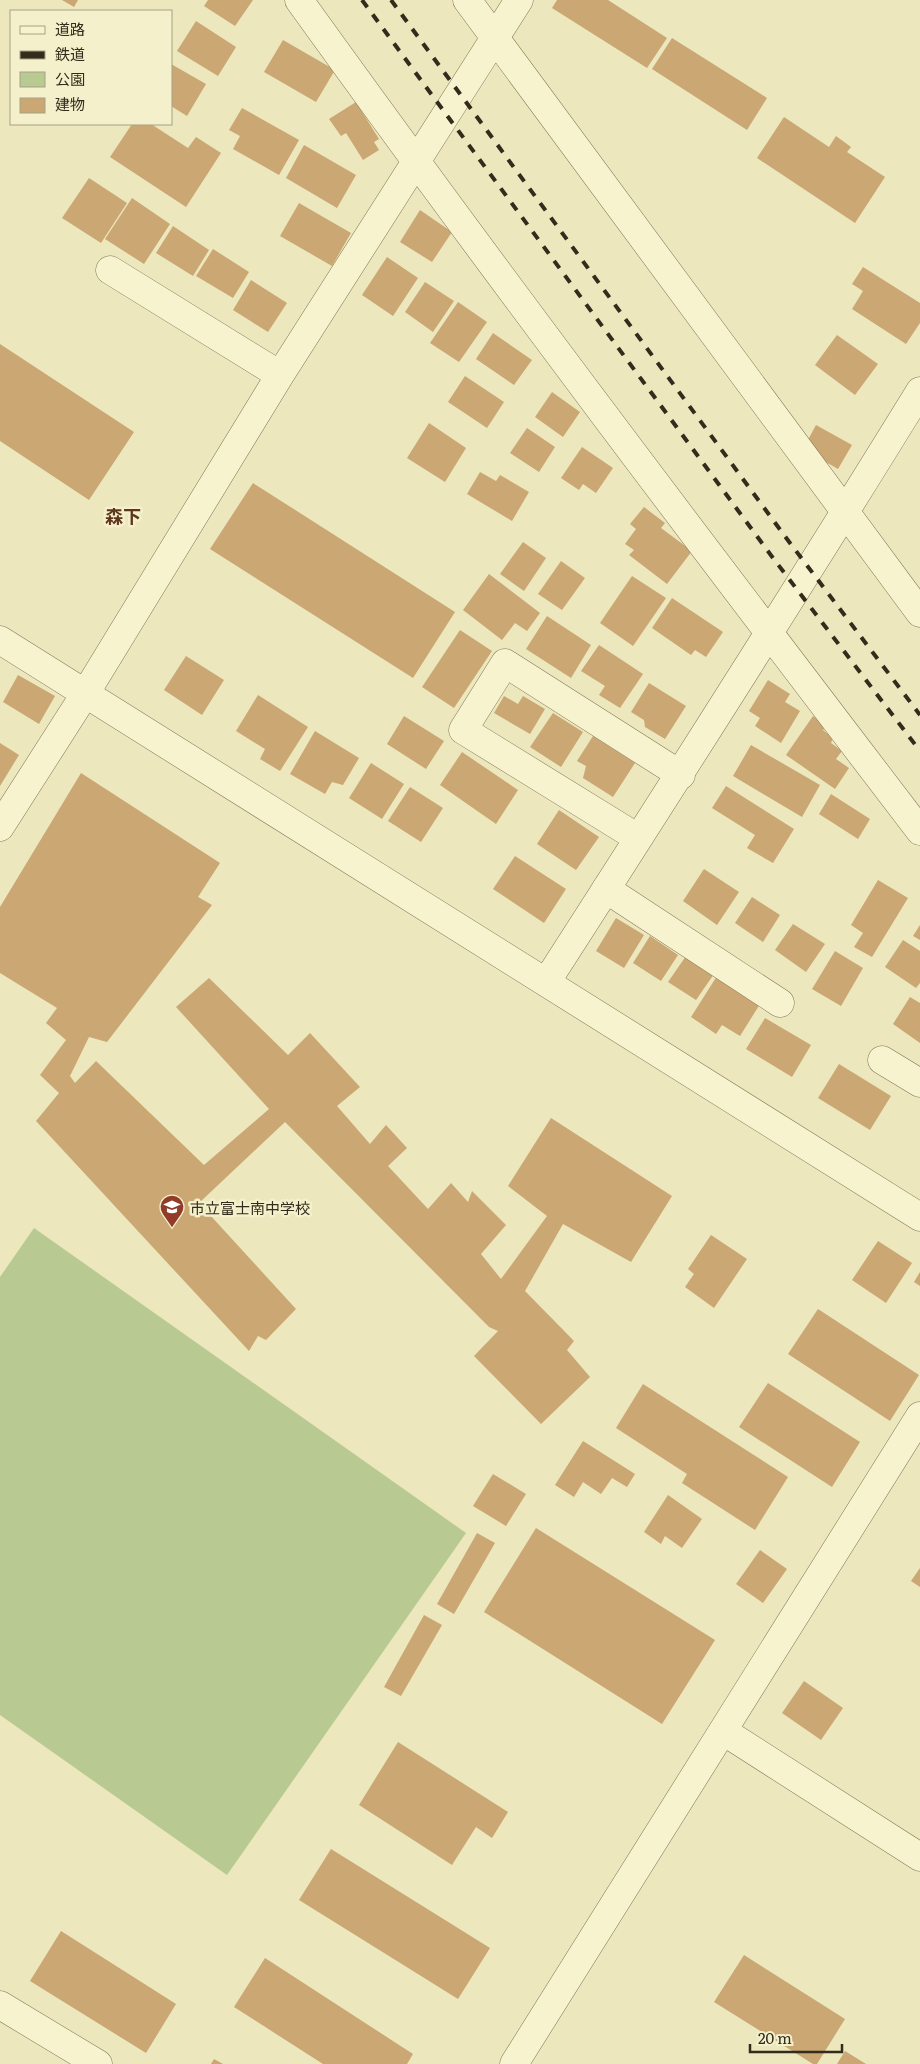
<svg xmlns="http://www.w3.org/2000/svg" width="920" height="2064" viewBox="0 0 920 2064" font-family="Literata,'Noto Sans JP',serif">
  <rect width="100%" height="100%" fill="#ece7bd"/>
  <path fill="#b8c992" d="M34,1228L466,1533L227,1875L0,1715V1277Z"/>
  <path fill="#caa773" d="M62,0H78L74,7Z
    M208,0H253L235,26L204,6Z
    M557,0H608L667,38L647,68L552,8Z
    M196,21L236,47L218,76L177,51Z
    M672,38L767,98L747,130L652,69Z
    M283,40L335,70L316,102L264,72Z
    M171,64L206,84L187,116L171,106Z
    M356,102L379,139L374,142L379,150L363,160L346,133L341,136L329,119Z
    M242,108L299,140L279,175L233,149L240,136L229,130Z
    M784,117L829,147L836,136L851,147L847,152L885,177L855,223L757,158Z
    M132,124H151L188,148L196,137L221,153L186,207L110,157Z
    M304,145L356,175L337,208L286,178Z
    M89,178L127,203L101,243L62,218Z
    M132,198L170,224L144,264L105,239Z
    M299,203L351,233L332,266L280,236Z
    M420,210L452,232L432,262L400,242Z
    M173,226L209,250L193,276L156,253Z
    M213,249L249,272L233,298L196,276Z
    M387,257L418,278L393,316L362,295Z
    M863,267L920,303V323L906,344L852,309L863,291L852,284Z
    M251,280L287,303L268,332L233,310Z
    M425,282L454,301L433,332L405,312Z
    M458,302L487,322L459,362L430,343Z
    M493,333L532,360L514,385L476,359Z
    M837,335L878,364L855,395L815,365Z
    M0,344L134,432L89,500L0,441Z
    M465,376L504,402L487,428L448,402Z
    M552,392L580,412L563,437L535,417Z
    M429,423L466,448L445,482L407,458Z
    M816,425L852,445L838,469L803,449Z
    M527,428L555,447L539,472L510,453Z
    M582,447L613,468L596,493L583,484L579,490L561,478Z
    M480,472L496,481L500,475L529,492L512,521L467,494Z
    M253,483L455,612L413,678L210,549Z
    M644,507L665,523L661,528L692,551L667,584L629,555L634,550L625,544L636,529L630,524Z
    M523,542L546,558L524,591L500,574Z
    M561,561L585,578L562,610L538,594Z
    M489,574L540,613L527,631L515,623L502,640L463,610Z
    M632,576L666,598L633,646L600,623Z
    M672,598L723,632L706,657L695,650L691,655L652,628Z
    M547,616L591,645L571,678L526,649Z
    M460,630L492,651L454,708L422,687Z
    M599,645L643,674L620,708L599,695L605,686L581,671Z
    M186,656L224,680L202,715L164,690Z
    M18,675L55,696L39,724L3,702Z
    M768,680L790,694L785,702L800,711L781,743L755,726L760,718L749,711Z
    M649,683L686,706L665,739L645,727L644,720L631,712Z
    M258,695L308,727L280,771L260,759L265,749L236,731Z
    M504,696L518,704L523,696L545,709L530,734L494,713Z
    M553,713L583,732L561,767L530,747Z
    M404,716L444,741L426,769L387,744Z
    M813,716L826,726L823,730L833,738L831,743L842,751L836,759L849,768L835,789L786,755Z
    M315,731L359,758L343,785L332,782L325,794L290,774Z
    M593,736L635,763L613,797L583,778L586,766L577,761Z
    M0,743L19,755L0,786Z
    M751,745L820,785L802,817L733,776Z
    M462,752L518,790L496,824L440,785Z
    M371,763L404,784L382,819L349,798Z
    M81,773L220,863L198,897L212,905L107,1042L89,1037L70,1076L75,1083L96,1061L204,1165L269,1109L176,1007L209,978L288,1055L310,1033L360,1087L337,1106L370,1144L386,1125L407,1148L388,1166L428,1209L451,1183L468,1202L472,1191L506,1225L481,1254L501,1279L547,1216L508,1186L551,1118L672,1196L631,1262L563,1224L525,1291L574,1341L567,1350L590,1377L541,1424L474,1356L498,1331L489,1327L285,1122L199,1203L296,1309L266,1340L258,1336L249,1351L36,1121L59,1093L40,1075L66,1040L46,1023L57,1008L0,973V907Z
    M726,786L794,829L773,863L747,848L755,835L712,808Z
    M410,787L443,808L421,842L388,821Z
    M831,794L870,819L858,839L819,814Z
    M559,810L599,837L576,870L537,844Z
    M515,856L566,889L544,923L493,889Z
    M704,869L739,892L717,925L683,901Z
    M878,880L908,898L872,957L854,947L863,933L851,925Z
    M752,897L780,915L763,942L735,923Z
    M616,918L644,935L624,968L596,951Z
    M793,924L825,944L806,972L775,950Z
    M920,925V940L913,936Z
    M650,936L678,955L661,981L633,963Z
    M903,940L920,951V983L916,988L885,967Z
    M835,951L863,968L841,1006L812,989Z
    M686,956L714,974L696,1000L668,982Z
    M717,976L760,1004L740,1036L722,1025L716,1034L691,1017Z
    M910,997L920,1003V1043L893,1024Z
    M765,1018L811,1045L792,1077L746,1049Z
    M839,1064L891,1096L870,1130L818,1098Z
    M711,1235L747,1259L714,1308L685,1287L694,1274L688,1269Z
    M878,1241L912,1263L886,1303L852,1280Z
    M920,1272V1286L914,1282Z
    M818,1309L919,1375L890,1421L788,1354Z
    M768,1383L860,1442L832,1487L739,1427Z
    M643,1384L788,1477L755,1530L682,1483L687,1474L616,1428Z
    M583,1441L635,1474L627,1487L612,1478L601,1494L583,1482L574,1497L555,1485Z
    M493,1474L526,1494L506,1526L473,1506Z
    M668,1495L702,1519L682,1548L665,1536L661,1544L644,1532Z
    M536,1528L715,1640L662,1724L484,1612Z
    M477,1533L495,1543L454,1614L437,1604Z
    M760,1550L787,1569L763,1603L736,1584Z
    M920,1568V1587L911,1581Z
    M424,1615L442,1625L401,1696L384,1687Z
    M804,1681L843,1708L821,1740L782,1713Z
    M398,1742L508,1812L492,1838L476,1827L452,1865L359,1805Z
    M331,1849L490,1948L458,1999L299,1900Z
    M61,1931L176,2004L146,2053L30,1981Z
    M744,1955L845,2019L817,2064H813L714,2002Z
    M265,1958L413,2054L407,2064H323L234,2007Z
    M845,2051L866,2064H837Z
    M214,2059L223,2064H211Z"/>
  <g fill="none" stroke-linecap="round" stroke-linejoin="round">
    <defs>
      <path id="minor" d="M299,0C501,281 710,556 920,831
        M467,0L920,613
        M110,270L280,375
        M0,640L920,1217
        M0,827L85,694L280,375L519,0
        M638,838L463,730L505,663L681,775
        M606,889L780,1003
        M882,1060L920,1083
        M723,1731L920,1857
        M0,2005L98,2064
        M514,2064L920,1416"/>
      <path id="tertiary" d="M547,981C673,785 798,589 920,391"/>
    </defs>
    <use href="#minor" stroke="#837757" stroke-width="29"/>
    <use href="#tertiary" stroke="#837757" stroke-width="29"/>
    <use href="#minor" stroke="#f8f3cf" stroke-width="28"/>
    <use href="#tertiary" stroke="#f8f3cf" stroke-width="28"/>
    <path stroke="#332b1b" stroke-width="4" stroke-dasharray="9 9" stroke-linecap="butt" d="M362,0L773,558L920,751
      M391,0L787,539L920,715"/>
  </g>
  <defs>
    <symbol id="school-pin" viewBox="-11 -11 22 30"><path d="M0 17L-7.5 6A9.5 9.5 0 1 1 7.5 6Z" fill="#913b28" stroke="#f4f0cc"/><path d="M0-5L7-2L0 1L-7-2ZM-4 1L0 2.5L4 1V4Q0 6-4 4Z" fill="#fff"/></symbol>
  </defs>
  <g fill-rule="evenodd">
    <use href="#school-pin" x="158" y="1193" width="28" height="38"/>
  </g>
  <g text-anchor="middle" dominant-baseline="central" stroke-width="5" stroke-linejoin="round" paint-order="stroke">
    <g font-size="15" fill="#332b1b" stroke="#f4f0cc" text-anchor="start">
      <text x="190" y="1207">市立富士南中学校</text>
    </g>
    <g font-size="18" font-weight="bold" fill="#5e361c" stroke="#f4f0cc">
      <text x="123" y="515">森下</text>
    </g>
  </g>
  <rect x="10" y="10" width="162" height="115" fill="#f4f0cc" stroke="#a7a185"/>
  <rect x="20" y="26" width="25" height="8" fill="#f8f3cf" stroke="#a7a185"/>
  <text x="55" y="35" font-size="15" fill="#332b1b">道路</text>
  <rect x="20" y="51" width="25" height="8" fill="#332b1b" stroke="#a7a185"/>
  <text x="55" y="60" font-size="15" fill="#332b1b">鉄道</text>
  <rect x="20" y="72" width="25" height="15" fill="#b8c992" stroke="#a7a185"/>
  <text x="55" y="85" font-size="15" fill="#332b1b">公園</text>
  <rect x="20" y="98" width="25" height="15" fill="#caa773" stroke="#a7a185"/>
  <text x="55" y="110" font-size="15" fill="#332b1b">建物</text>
  <path d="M750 2044v8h92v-8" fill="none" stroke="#332b1b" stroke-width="2.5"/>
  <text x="758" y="2044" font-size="15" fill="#332b1b" stroke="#f4f0cc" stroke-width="4" paint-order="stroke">20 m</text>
</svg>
